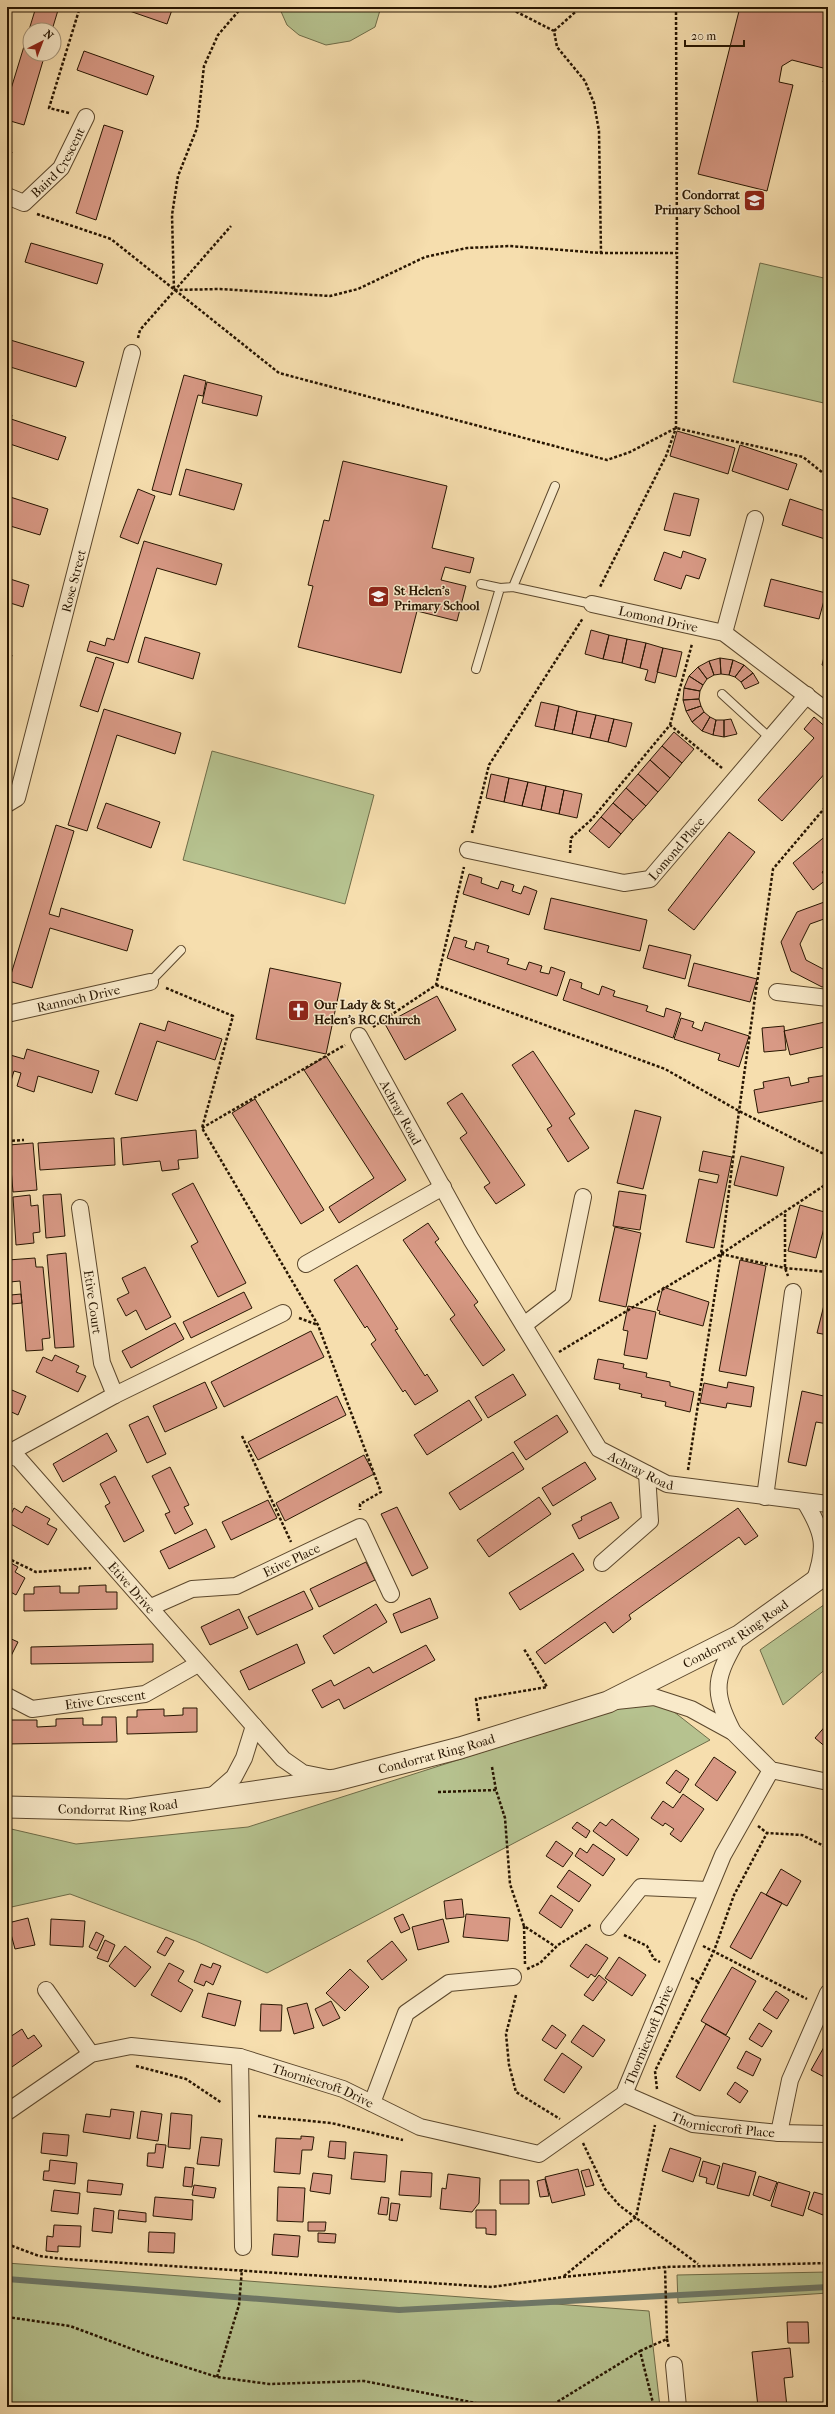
<svg xmlns="http://www.w3.org/2000/svg" width="835" height="2414" viewBox="0 0 835 2414" font-family="'IM FELL French Canon',serif">
  <rect width="100%" height="100%" fill="#f6deae"/>
  <filter id="stains"><feTurbulence type="fractalNoise" baseFrequency=".005" numOctaves="4"/><feColorMatrix values="0 0 0 0 .2 0 0 0 0 .09 0 0 0 0 .02 0 0 0 .5 -.17"/></filter>
  <radialGradient id="worn" r=".72"><stop offset=".6" stop-color="#630" stop-opacity="0"/><stop offset="1" stop-color="#630" stop-opacity=".3"/></radialGradient>
  <path fill="#b6c28f" stroke="#6e6c48" d="M279,7H381L375,27L350,41L326,45L299,35L287,25Z
    M760,263L828,279V404L733,382Z
    M212,751L374,795L345,904L183,860Z
    M828,1602V1667L783,1705L760,1650Z
    M655,1697L710,1740L267,1973L196,1941L70,1894L7,1908V1828L76,1844L248,1827Z
    M7,2263L649,2311L660,2407H7Z
    M828,2272V2293L678,2303L677,2275Z"/>
  <g fill="none" stroke-linecap="round" stroke-linejoin="round">
    <path stroke="#6e7969" stroke-width="6" d="M7,2279L399,2310L828,2287"/>
  </g>
  <path fill="#d89985" stroke="#271501" d="M36,7H59L52,30H30V54H45L24,125L7,120V102Z
    M118,7H173L167,24Z
    M740,7H828V83L823,82L827,69L792,60L782,66L779,82L793,85L767,191L698,174Z
    M84,51L154,76L147,95L77,70Z
    M104,125L123,131L96,220L76,213Z
    M7,151L12,152L7,167Z
    M31,243L103,264L97,284L25,262Z
    M7,339L84,362L76,387L7,366Z
    M184,375L206,381L203,396L198,395L171,495L152,490Z
    M207,382L262,396L257,416L202,403Z
    M7,414L12,415L11,419L66,437L58,460L7,443Z
    M677,431L735,448L728,474L670,456Z
    M740,445L797,464L788,490L732,471Z
    M343,461L447,486L432,548L474,558L470,573L445,567L441,580L466,586L457,621L417,611L401,673L298,647L313,586L308,585L324,520L329,521Z
    M186,469L242,484L234,510L179,495Z
    M138,489L155,496L138,544L120,537Z
    M674,493L699,499L690,536L664,530Z
    M7,496L48,509L40,535L7,525Z
    M790,499L828,512V540L782,525Z
    M144,541L222,564L216,585L157,568L128,663L87,651L90,641L105,646L107,638L114,640Z
    M683,551L706,559L699,579L686,575L681,589L654,580L664,552L681,558Z
    M7,578L29,585L23,607L7,602Z
    M771,579L826,593L819,619L764,606Z
    M591,630L609,635L603,659L585,654Z
    M609,635L627,639L622,663L603,659Z
    M145,637L200,653L193,679L138,662Z
    M627,639L646,643L640,668L622,663Z
    M828,641V667L822,665Z
    M646,643L663,648L655,683L645,680L648,670L640,668Z
    M663,648L682,652L676,677L657,672Z
    M7,654L12,655L7,674Z
    M96,657L114,663L98,712L80,706Z
    M720,658L733,660L729,675L721,674Z
    M720,658L721,674L714,675L709,661Z
    M733,660L744,665L735,677L729,675Z
    M709,661L714,675L707,679L698,667Z
    M744,665L753,673L741,682L735,677Z
    M698,667L707,679L703,685L689,676Z
    M753,673L759,683L745,689L741,682Z
    M689,676L703,685L700,691L684,688Z
    M684,688L700,691L699,699L683,700Z
    M699,699L701,706L686,711L683,700Z
    M541,702L559,706L554,730L535,726Z
    M559,706L577,711L572,734L554,730Z
    M701,706L704,712L692,722L686,711Z
    M104,709L181,733L175,754L117,735L87,831L68,825Z
    M577,711L596,715L590,738L572,734Z
    M704,712L710,717L702,731L692,722Z
    M596,715L614,719L608,742L590,738Z
    M710,717L716,720L713,735L702,731Z
    M814,717L828,729V770L782,821L758,800L814,738L804,729Z
    M614,719L632,723L626,747L608,742Z
    M731,719L737,734L724,737V720Z
    M716,720H724V737L713,735Z
    M674,732L694,749L682,763L662,746Z
    M662,746L682,763L670,778L650,760Z
    M650,760L670,778L658,792L638,774Z
    M491,774L509,778L504,802L486,798Z
    M638,774L658,792L646,806L626,788Z
    M509,778L528,782L522,806L504,802Z
    M528,782L546,786L541,810L522,806Z
    M546,786L564,790L559,814L541,810Z
    M626,788L646,806L633,820L613,803Z
    M564,790L582,794L577,818L559,814Z
    M106,803L160,822L151,848L97,828Z
    M613,803L633,820L621,834L601,817Z
    M601,817L621,834L609,848L589,831Z
    M56,825L74,831L49,914L59,917L61,908L133,930L127,951L50,928L32,988L9,981Z
    M729,832L755,852L694,930L668,910Z
    M828,834V867L822,872L827,879L813,890L793,863Z
    M469,874L482,878L481,883L498,889L501,881L514,885L512,891L521,894L524,886L537,891L529,915L463,894Z
    M551,898L647,920L640,951L544,929Z
    M827,901L828,921L824,919L810,924L800,944L806,960L823,969L828,967V985L822,987L791,971L781,942L797,912Z
    M454,937L467,941L465,947L474,950L476,942L489,946L487,952L509,959L507,964L526,970L529,962L542,966L540,972L549,974L551,967L565,972L557,996L447,958Z
    M649,945L691,955L685,979L643,968Z
    M694,963L757,979L750,1002L688,986Z
    M270,968L341,983L326,1054L256,1039Z
    M570,979L582,983L581,988L599,995L602,986L615,991L613,996L648,1006L646,1011L664,1017L666,1008L681,1013L673,1038L563,1000Z
    M437,996L456,1030L405,1060L385,1024Z
    M681,1018L694,1022L692,1027L702,1031L705,1022L749,1036L739,1067L718,1060L720,1054L674,1039Z
    M168,1021L222,1039L215,1060L157,1041L137,1101L115,1094L140,1023L165,1031Z
    M825,1022L828,1046L790,1055L784,1031Z
    M784,1026L786,1050L764,1052L762,1028Z
    M27,1049L99,1071L92,1093L38,1076L34,1092L17,1086L21,1073L14,1071L7,1094V1054L24,1059Z
    M533,1051L575,1114L569,1118L589,1148L568,1162L547,1129L552,1126L512,1065Z
    M326,1056L406,1180L339,1223L329,1207L374,1178L304,1070Z
    M828,1075V1100L758,1113L754,1090L764,1088L763,1082L789,1077L791,1086L809,1082L808,1078Z
    M462,1093L525,1185L496,1204L484,1187L490,1183L460,1138L467,1133L447,1103Z
    M255,1099L324,1210L301,1224L232,1113Z
    M635,1110L661,1117L643,1189L617,1183Z
    M196,1130L198,1158L178,1160L179,1169L162,1171L160,1161L123,1165L121,1138Z
    M114,1138L115,1165L40,1170L38,1143Z
    M33,1143L37,1190L13,1192L9,1145Z
    M703,1151L732,1157L714,1248L686,1242L699,1179L717,1183L719,1175L699,1171Z
    M741,1156L784,1167L777,1196L734,1185Z
    M193,1183L246,1283L218,1297L191,1246L198,1242L172,1194Z
    M619,1191L646,1195L640,1230L613,1226Z
    M61,1194L65,1236L46,1238L43,1195Z
    M30,1195L31,1206L38,1205L40,1232L33,1233L34,1243L16,1245L13,1197Z
    M800,1205L828,1213L816,1258L788,1251Z
    M428,1223L439,1239L435,1242L478,1302L474,1305L505,1350L483,1366L450,1319L455,1315L403,1240Z
    M615,1227L641,1233L626,1307L599,1301Z
    M66,1253L74,1347L55,1348L47,1255Z
    M35,1258L36,1267H43L50,1338L42,1339L43,1350L26,1351L20,1281L10,1282L8,1260Z
    M740,1260L766,1266L746,1376L719,1371Z
    M357,1265L398,1329L395,1330L425,1376L427,1374L438,1391L415,1405L405,1390L403,1392L371,1344L376,1340L367,1326L365,1328L334,1280Z
    M145,1267L171,1317L146,1330L136,1310L126,1316L117,1299L129,1293L122,1278Z
    M663,1287L709,1302L703,1326L659,1314L660,1311L657,1310Z
    M244,1292L252,1308L191,1338L183,1322Z
    M21,1294L22,1303L12,1304L11,1295Z
    M824,1305L828,1306V1335L817,1333Z
    M628,1306L656,1312L647,1359L624,1355L628,1331L623,1330Z
    M175,1323L184,1339L131,1368L122,1351Z
    M311,1331L324,1357L224,1407L211,1382Z
    M55,1355L79,1366L76,1372L86,1376L78,1392L36,1372L43,1357L52,1361Z
    M598,1359L624,1364L623,1368L647,1373L646,1377L670,1382V1386L694,1392L690,1412L665,1406L666,1402L641,1397L642,1394L619,1389L620,1384L594,1379Z
    M513,1374L526,1395L488,1418L475,1397Z
    M205,1382L217,1408L165,1432L153,1406Z
    M728,1382L754,1387L751,1407L727,1403L726,1408L700,1403L704,1383L727,1388Z
    M7,1388L26,1396L18,1415L7,1410Z
    M802,1391L828,1397V1424L816,1422L806,1466L788,1462Z
    M337,1396L346,1415L258,1460L248,1442Z
    M469,1400L482,1420L427,1455L414,1435Z
    M557,1415L568,1432L526,1460L514,1442Z
    M148,1416L166,1454L147,1463L129,1425Z
    M107,1433L117,1451L63,1482L53,1464Z
    M513,1452L524,1469L460,1510L449,1493Z
    M364,1455L374,1474L285,1521L276,1503Z
    M585,1462L596,1479L553,1506L542,1488Z
    M170,1467L189,1505L184,1507L193,1524L175,1534L165,1514L170,1512L152,1476Z
    M115,1476L144,1531L124,1542L105,1506L110,1503L100,1484Z
    M539,1497L551,1514L489,1557L477,1540Z
    M268,1500L277,1518L231,1540L222,1522Z
    M7,1501L12,1503L7,1512Z
    M611,1502L619,1518L579,1539L572,1525L582,1520L581,1517Z
    M26,1506L50,1519L47,1524L57,1529L48,1545L7,1522L14,1508L22,1513Z
    M397,1507L428,1568L412,1576L381,1514Z
    M738,1508L758,1536L745,1545L739,1537L629,1615L631,1619L613,1633L605,1622L545,1664L536,1652Z
    M206,1529L215,1547L169,1569L160,1551Z
    M573,1553L584,1570L520,1610L509,1593Z
    M7,1561L18,1567L15,1572L25,1578L16,1595L7,1590Z
    M366,1562L375,1580L319,1607L310,1589Z
    M106,1585V1592H117V1609L24,1611V1594H34V1587L60,1586V1593H79V1586Z
    M304,1591L313,1609L257,1635L248,1617Z
    M430,1598L438,1618L401,1633L393,1614Z
    M376,1604L387,1622L334,1654L323,1636Z
    M239,1609L248,1628L210,1645L201,1627Z
    M7,1637L18,1642L10,1658L7,1656Z
    M153,1644V1662L31,1664V1647Z
    M297,1644L305,1663L249,1690L240,1671Z
    M426,1645L435,1660L344,1709L339,1699L322,1708L312,1690L331,1680L334,1686L369,1667L373,1673Z
    M183,1708H197V1732L127,1734V1717H137V1710L164,1709V1716L183,1715Z
    M102,1717H116L117,1742L7,1744V1728H11V1720H37V1727L56,1726V1719L83,1718V1725H102Z
    M828,1723V1749L815,1738Z
    M714,1757L736,1772L717,1801L695,1785Z
    M676,1770L689,1779L680,1793L666,1783Z
    M683,1794L704,1809L681,1842L670,1834L674,1829L665,1823L663,1826L651,1818L663,1801L673,1808Z
    M612,1819L639,1839L627,1856L593,1831L600,1822L606,1826Z
    M577,1822L590,1831L586,1838L572,1828Z
    M556,1841L573,1853L563,1867L546,1856Z
    M593,1844L615,1859L603,1876L575,1856L580,1848L587,1853Z
    M781,1869L801,1881L787,1906L766,1895Z
    M569,1870L591,1885L579,1902L557,1887Z
    M761,1892L782,1903L751,1959L730,1947Z
    M551,1895L573,1910L561,1928L539,1913Z
    M462,1899L464,1917L446,1919L444,1901Z
    M403,1914L410,1929L401,1933L394,1918Z
    M466,1914L510,1918L508,1941L463,1937Z
    M28,1918L35,1945L15,1949L8,1923Z
    M51,1919L85,1921L83,1947L50,1945Z
    M443,1919L449,1942L418,1950L412,1927Z
    M96,1932L104,1936L97,1951L89,1947Z
    M166,1937L174,1941L165,1956L157,1952Z
    M105,1940L115,1945L108,1962L97,1958Z
    M392,1941L407,1960L382,1980L367,1961Z
    M586,1944L608,1958L595,1977L591,1974L588,1978L570,1966Z
    M125,1946L151,1967L135,1987L109,1966Z
    M619,1957L646,1975L632,1996L605,1978Z
    M169,1963L184,1971L178,1981L193,1990L181,2012L151,1995Z
    M213,1963L221,1966L213,1985L206,1981L204,1986L194,1982L201,1964L211,1968Z
    M732,1967L756,1981L726,2035L701,2021Z
    M350,1969L369,1987L345,2011L326,1993Z
    M599,1975L607,1982L593,2001L584,1995Z
    M776,1991L789,2000L777,2019L763,2010Z
    M208,1993L241,2001L235,2026L202,2017Z
    M331,2001L340,2018L323,2026L315,2009Z
    M307,2003L314,2028L294,2034L287,2008Z
    M261,2004L282,2005L281,2031H260Z
    M759,2023L772,2031L762,2047L749,2039Z
    M706,2024L730,2038L700,2091L676,2077Z
    M552,2025L566,2035L556,2049L542,2040Z
    M583,2025L605,2040L593,2057L571,2042Z
    M22,2029L28,2039L34,2035L42,2046L9,2069L7,2039Z
    M824,2047L828,2049V2079L811,2070Z
    M746,2051L761,2059L753,2076L737,2068Z
    M562,2053L582,2067L564,2093L544,2080Z
    M735,2082L748,2091L740,2103L727,2094Z
    M111,2109L134,2112L130,2139L83,2132L86,2114L110,2117Z
    M141,2111L162,2114L158,2141L137,2138Z
    M171,2113L192,2115L190,2149L168,2147Z
    M43,2133L69,2135L67,2156L41,2153Z
    M301,2136L314,2137L312,2150H302L300,2174L274,2172L276,2138L301,2139Z
    M201,2137L222,2139L219,2166L197,2164Z
    M330,2141L346,2142L345,2159L328,2157Z
    M156,2144L166,2145L163,2168L147,2166L148,2153H155Z
    M670,2148L701,2158L693,2182L662,2171Z
    M354,2152L387,2155L385,2182L351,2179Z
    M50,2160L77,2163L75,2184L43,2180L44,2171H49Z
    M703,2161L720,2166L714,2185L706,2183L707,2178L699,2176Z
    M723,2163L756,2172L749,2196L717,2188Z
    M185,2167L194,2168L192,2187L183,2186Z
    M578,2169L585,2195L552,2203L545,2177Z
    M589,2169L594,2185L586,2187L581,2171Z
    M401,2171L432,2173L431,2197L399,2195Z
    M313,2173L332,2175L330,2194L310,2191Z
    M448,2174L480,2178L479,2203L472,2212L440,2209L442,2188L446,2189Z
    M759,2176L777,2182L770,2201L753,2195Z
    M545,2179L549,2196L540,2197L537,2181Z
    M88,2180L123,2184L121,2195L87,2192Z
    M500,2180H529V2204H500Z
    M778,2182L810,2192L803,2216L771,2206Z
    M194,2185L216,2188L214,2198L192,2195Z
    M278,2187L305,2188L303,2222L277,2221Z
    M54,2190L80,2193L78,2214L51,2211Z
    M814,2192L828,2196L823,2215L808,2209Z
    M155,2197L193,2200L192,2220L153,2216Z
    M381,2197L389,2198L387,2215L378,2214Z
    M391,2203L400,2204L397,2221L389,2220Z
    M94,2208L114,2211L112,2233L92,2231Z
    M119,2210L146,2213V2222L118,2219Z
    M476,2210H496V2235L486,2234V2228H476Z
    M308,2222H326L325,2231H308Z
    M54,2225L81,2226L80,2247L58,2246V2252L46,2251L47,2236L53,2237Z
    M149,2232L175,2233L174,2253L148,2252Z
    M318,2233L336,2234L335,2243L318,2242Z
    M274,2234L300,2236L298,2257L272,2255Z
    M787,2322H808L809,2343H788Z
    M790,2348L793,2377L784,2378L787,2407H758L752,2352Z"/>
  <g fill="none" stroke-linecap="round" stroke-linejoin="round">
    <defs>
      <path id="service" d="M481,584L500,588
        M513,587L592,604
        M476,669L500,588L513,587L555,486
        M722,694L771,739
        M150,982L181,950"/>
      <g id="minor">
        <path id="s1" d="M7,196L24,203L61,168L86,117"/>
        <path id="s2" d="M592,604L724,633L828,712"/>
        <path d="M724,633L755,519"/>
        <path id="s3" d="M7,804L17,798L132,353"/>
        <path id="s4" d="M468,850L624,883L650,879L807,695"/>
        <path d="M777,992L828,998"/>
        <path id="s5" d="M7,1014L150,982"/>
        <path id="s6" d="M359,1036L471,1239L599,1449L667,1484L828,1504"/>
        <path id="s7" d="M80,1208L102,1363L115,1395"/>
        <path d="M306,1264L443,1187"/>
        <path d="M524,1325L563,1295L583,1197"/>
        <path id="s8" d="M7,1454L19,1459L283,1759L303,1773L328,1778"/>
        <path d="M7,1454L115,1395L283,1313"/>
        <path d="M765,1497L793,1292"/>
        <path d="M805,1502C824,1533 827,1547 814,1582"/>
        <path d="M602,1563L650,1521L647,1474"/>
        <path id="s9" d="M151,1607L192,1589L236,1586L360,1527L391,1594"/>
        <path id="s10" d="M7,1696L32,1709L145,1694L198,1664"/>
        <path d="M616,1701L654,1697L691,1709L733,1732L771,1770L828,1782"/>
        <path d="M733,1732C711,1689 715,1678 739,1636"/>
        <path d="M209,1799L234,1777L244,1758L254,1726"/>
        <path d="M609,1927L641,1887L708,1890"/>
        <path d="M46,1990L91,2054"/>
        <path d="M240,2057L243,2247"/>
        <path id="s11" d="M624,2094L693,2124L779,2133L828,2134"/>
        <path d="M372,2103L406,2013L449,1983L513,1977"/>
        <path id="s12" d="M7,2112L91,2054L131,2046L240,2057L343,2089L420,2127L539,2154L624,2094L723,1855L771,1770"/>
        <path d="M779,2133L790,2080L828,1993"/>
        <path d="M674,2365L678,2407"/>
      </g>
      <g id="tertiary">
        <path id="s13" d="M7,1807L128,1810L336,1780L460,1748L608,1702L739,1636L828,1572"/>
      </g>
    </defs>
    <use href="#service" stroke="#5b472c" stroke-width="10"/>
    <use href="#minor" stroke="#5b472c" stroke-width="18"/>
    <use href="#tertiary" stroke="#5b472c" stroke-width="23"/>
    <path stroke="#271501" stroke-width="2.5" stroke-dasharray="3 2" stroke-linecap="butt" d="M242,7L218,35L204,66L197,128L178,176L172,215L174,290L220,289L330,296L358,289L425,257L467,248L510,246L601,253H677L676,428L666,456L600,587
      M507,7L554,31L557,47L585,81L594,103L599,131L601,253
      M676,7L677,253
      M554,31L581,7
      M69,113L49,108L80,7
      M37,214L111,239L279,373L607,460L630,452L676,428L803,457L828,477
      M138,338L140,330L231,226
      M670,725L692,644
      M472,833L489,765L583,618
      M570,853L571,838L592,819L670,725L722,768
      M436,985L665,1069L739,1111L828,1156
      M166,988L233,1016L202,1128L318,1325L381,1492L360,1504V1510
      M373,1027L436,985L464,867
      M202,1128L345,1045
      M7,1141L24,1140
      M785,1214V1268L788,1276
      M721,1254L785,1268L828,1272
      M299,1318L318,1325
      M559,1352L721,1254L828,1183
      M242,1436L291,1542
      M688,1470L721,1254L739,1111L773,869L828,804
      M7,1558L36,1572L91,1568
      M479,1721L476,1699L547,1687L524,1649
      M492,1767L496,1790
      M438,1792L496,1790L505,1818L510,1884L524,1926
      M758,1826L767,1833L802,1835L826,1847
      M828,1841L826,1847L828,1848
      M624,1935L647,1946L654,1959L660,1962
      M703,1946L807,1999
      M525,1964L524,1926L556,1947
      M527,1969L540,1963L558,1945L592,1924
      M691,1978L699,1982
      M516,1995L506,2034L509,2065L516,2092L560,2119
      M136,2066L186,2079L222,2103
      M657,2089L655,2071L714,1951L734,1895L767,1833
      M258,2116L331,2123L403,2140
      M583,2143L605,2189L620,2206L698,2264
      M7,2244L39,2256L64,2259L492,2287L563,2277L665,2267L828,2263
      M564,2276L636,2217L655,2125
      M7,2317L70,2326L148,2355L217,2377L269,2384L364,2381L496,2407
      M667,2339L669,2348
      M640,2351L667,2339L665,2267
      M217,2377L239,2305L242,2269
      M549,2407L640,2351L654,2407"/>
    <use href="#service" stroke="#f9eaca" stroke-width="8"/>
    <use href="#minor" stroke="#f9eaca" stroke-width="16"/>
    <use href="#tertiary" stroke="#f9eaca" stroke-width="21"/>
  </g>
  <defs>
    <symbol id="school-square" viewBox="-11 -11 22 22"><rect x="-9" y="-9" width="18" height="18" rx="4" fill="#8f2418" stroke="#f9eaca"/><path d="M0-5L7-2L0 1L-7-2ZM-4 1L0 2.5L4 1V4Q0 6-4 4Z" fill="#fff"/></symbol>
    <symbol id="church-square" viewBox="-11 -11 22 22"><rect x="-9" y="-9" width="18" height="18" rx="4" fill="#8f2418" stroke="#f9eaca"/><path d="M-1.2-6h2.4v3.5h3.3v2.4h-3.3V6h-2.4V-.1h-3.3v-2.4h3.3Z" fill="#fff"/></symbol>
  </defs>
  <g fill-rule="evenodd">
    <use href="#school-square" x="742" y="188" width="25" height="25"/>
    <use href="#school-square" x="366" y="584" width="25" height="25"/>
    <use href="#church-square" x="286" y="998" width="25" height="25"/>
  </g>
  <g text-anchor="middle" dominant-baseline="central" stroke-width="3" stroke-linejoin="round" paint-order="stroke">
    <g font-size="13" fill="#271501" stroke="#f9eaca">
      <text stroke="none"><textPath href="#s1" startOffset="72">Baird Crescent</textPath></text>
      <text stroke="none"><textPath href="#s3" startOffset="236">Rose Street</textPath></text>
      <text stroke="none"><textPath href="#s2" startOffset="68">Lomond Drive</textPath></text>
      <text stroke="none"><textPath href="#s4" startOffset="226">Lomond Place</textPath></text>
      <text stroke="none"><textPath href="#s5" startOffset="73">Rannoch Drive</textPath></text>
      <text stroke="none"><textPath href="#s6" startOffset="87">Achray Road</textPath></text>
      <text stroke="none"><textPath href="#s7" startOffset="95">Etive Court</textPath></text>
      <text stroke="none"><textPath href="#s6" startOffset="525">Achray Road</textPath></text>
      <text stroke="none"><textPath href="#s9" startOffset="150">Etive Place</textPath></text>
      <text stroke="none"><textPath href="#s8" startOffset="184">Etive Drive</textPath></text>
      <text stroke="none"><textPath href="#s13" startOffset="759">Condorrat Ring Road</textPath></text>
      <text stroke="none"><textPath href="#s10" startOffset="102">Etive Crescent</textPath></text>
      <text stroke="none"><textPath href="#s13" startOffset="435">Condorrat Ring Road</textPath></text>
      <text stroke="none"><textPath href="#s13" startOffset="111">Condorrat Ring Road</textPath></text>
      <text stroke="none"><textPath href="#s12" startOffset="736">Thorniecroft Drive</textPath></text>
      <text stroke="none"><textPath href="#s12" startOffset="340">Thorniecroft Drive</textPath></text>
      <text stroke="none"><textPath href="#s11" startOffset="105">Thorniecroft Place</textPath></text>
    </g>
    <g font-size="13" font-weight="bold" fill="#271501" stroke="#f9eaca" text-anchor="start">
      <text x="740" y="194" text-anchor="end">Condorrat<tspan x="740" dy="15">Primary School</tspan></text>
      <text x="394" y="590">St Helen's<tspan x="394" dy="15">Primary School</tspan></text>
      <text x="314" y="1004">Our Lady &amp; St<tspan x="314" dy="15">Helen's RC Church</tspan></text>
    </g>
  </g>
  <rect width="835" height="2414" fill="none" stroke="#f6deae" stroke-width="24"/>
  <rect x="8" y="8" width="819" height="2398" fill="none" stroke="#271501" stroke-width="2"/>
  <rect x="12" y="12" width="811" height="2390" fill="none" stroke="#271501"/>
  <g transform="translate(42 42) rotate(42)"><circle r="19" fill="#f9eaca" stroke="#a5957a"/>
  <path d="M0-3L7 15L0 10L-7 15Z" fill="#8f2418"/>
  <text y="-6" font-size="11" font-weight="bold" text-anchor="middle" fill="#271501">N</text>
  </g>
  <path d="M685 40v6h59v-6" fill="none" stroke="#271501" stroke-width="2"/>
  <text x="691" y="40" font-size="12" fill="#271501" stroke="#f9eaca" stroke-width="3" paint-order="stroke">20 m</text>
  <rect width="100%" height="100%" filter="url(#stains)"/>
  <rect width="100%" height="100%" fill="url(#worn)"/>
</svg>
